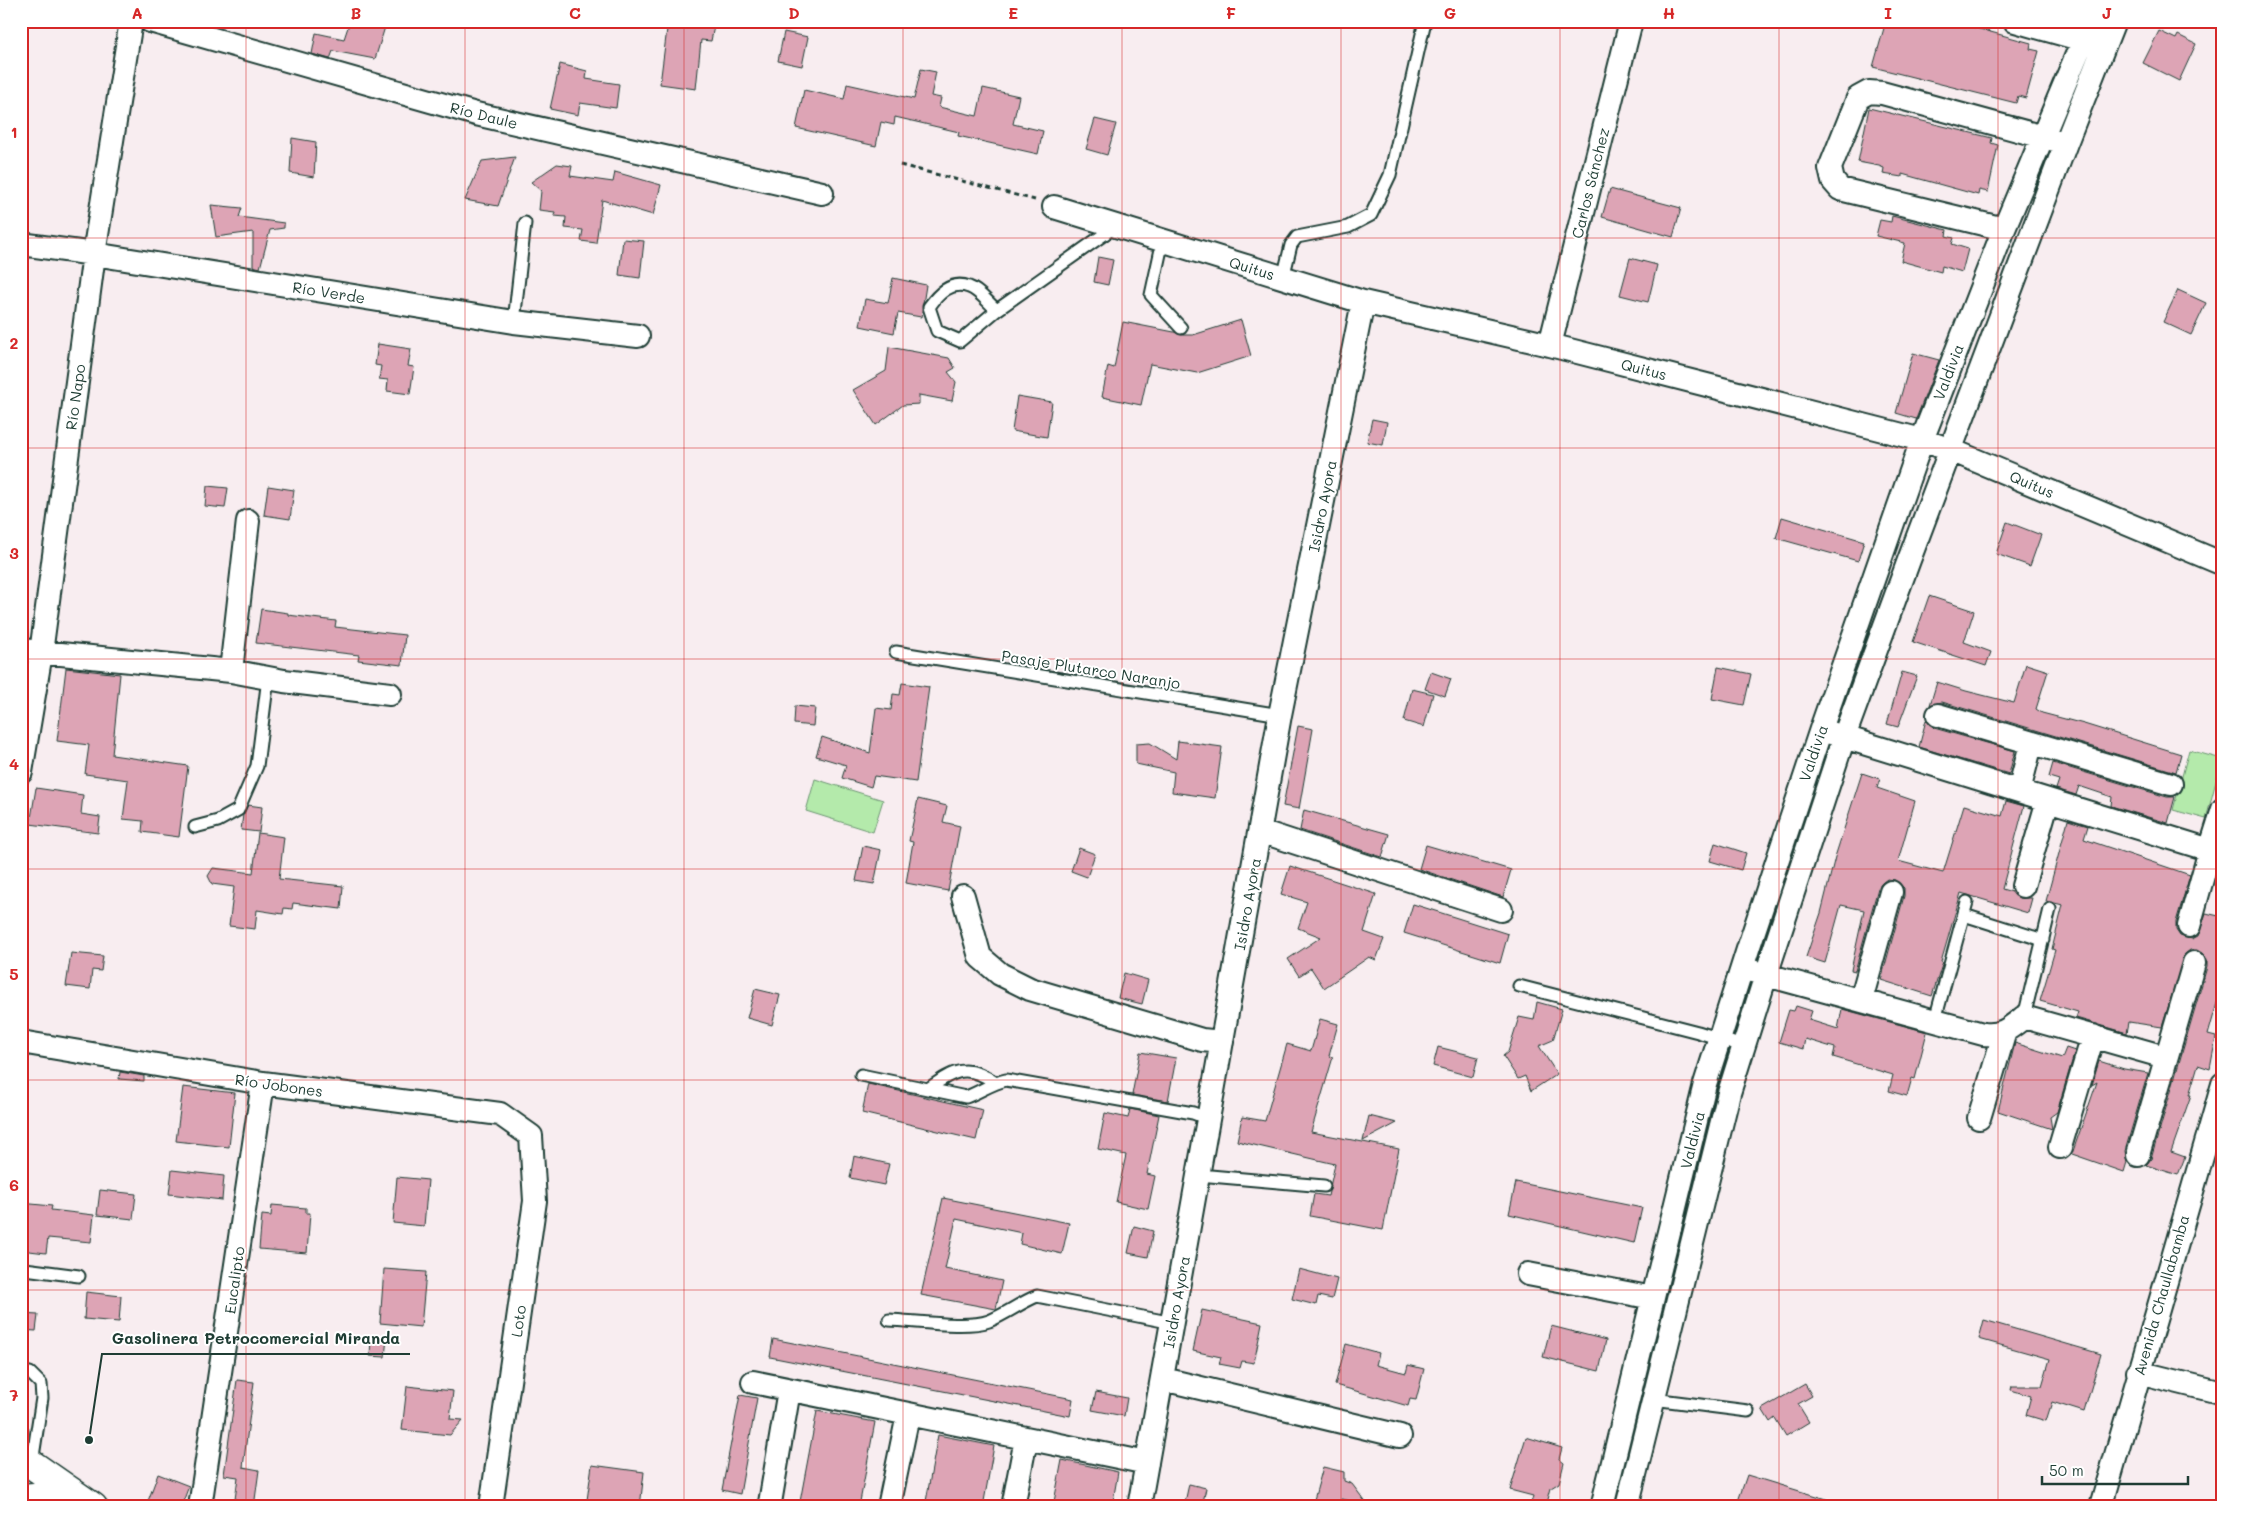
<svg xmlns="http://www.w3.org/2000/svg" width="2244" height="1528" viewBox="0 0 2244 1528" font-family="Mali,sans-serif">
  <rect width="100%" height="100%" fill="#f8edf0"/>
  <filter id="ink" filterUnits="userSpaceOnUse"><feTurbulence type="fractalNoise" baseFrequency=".02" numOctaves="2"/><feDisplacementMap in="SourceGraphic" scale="10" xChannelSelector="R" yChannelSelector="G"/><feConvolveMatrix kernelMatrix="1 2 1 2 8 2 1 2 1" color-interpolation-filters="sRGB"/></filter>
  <g filter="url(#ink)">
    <path fill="#b4eaab" stroke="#6a9470" d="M2189,750L2222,759L2206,819L2173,810Z
      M815,779L883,800L873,832L806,811Z"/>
    <path fill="#dda4b5" stroke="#1f3d34" d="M350,21H364L385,27L375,59L333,51L330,59L312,54L316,33L344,39Z
      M668,21H715L711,41L701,40L696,89L660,84Z
      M1886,21H1950L2031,43L2030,49L2039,51L2026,98L2018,96L2016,103L1873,67Z
      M2159,31L2176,39L2178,35L2196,44L2179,81L2143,63Z
      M784,32L808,37L802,66L778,61Z
      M560,64L587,71L586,79L619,84L616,108L580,103L578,115L550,109Z
      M921,69L936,72L931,96L941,98L939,107L977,116L983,88L1019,96L1013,124L1043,131L1038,154L958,136L959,132L895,117L894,125L881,122L876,146L796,128L804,90L844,99L847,84L914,99Z
      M1869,108L1992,138L1991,143L1998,145L1988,192L1979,190L1978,195L1902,174V177L1883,174L1884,168L1879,166L1858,162Z
      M1095,119L1116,124L1107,155L1086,149Z
      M292,138L316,142L314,177L290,173Z
      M515,157L498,206L465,200L482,161Z
      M557,164L572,166L570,176L613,182L615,172L661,185L653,215L602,200L596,243L581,241L583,230L565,228L566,217L554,216L555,212L539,210L541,191L531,182Z
      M1610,189L1681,208L1673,237L1602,217Z
      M211,205L242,208L239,217L284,223V228L270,230L260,268L253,266V232L216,237Z
      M1892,216L1947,230L1946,236L1954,238L1952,244L1968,249L1962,272L1942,266L1941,272L1901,261L1905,243L1876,236L1880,220L1891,222Z
      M623,239L644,241L640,278L619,275Z
      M1098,257L1113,260L1108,285L1094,282Z
      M1630,258L1657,265L1648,302L1620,295Z
      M893,278L926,285L921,317L898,313L894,333L860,326L865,299L888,303Z
      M2178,290L2206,303L2191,335L2163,322Z
      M1241,320L1251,356L1197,373L1150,364L1141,405L1102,397L1108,366L1114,368L1123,322L1174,332L1182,335H1193Z
      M378,344L411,349L408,366L414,367L410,394L387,391L388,380L379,379L381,366L375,365Z
      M889,347L949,358L955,368L948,372L956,382L952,401L919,395V404L903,405L876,425L853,390L886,371Z
      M1913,353L1939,360L1916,419L1896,413Z
      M1017,396L1052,402L1047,437L1012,431Z
      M1372,419L1387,422L1383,445L1367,442Z
      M207,486L228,488L225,508L205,506Z
      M268,486L294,490L290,519L264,515Z
      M1782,517L1864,541L1858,561L1776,538Z
      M2007,522L2041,535L2030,566L1996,554Z
      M1929,596L1974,611L1964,642L1991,652L1986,666L1913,642Z
      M261,609L288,613V615L336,621L335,627L405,635L402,665L358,660L359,655L256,643Z
      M2026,664L2048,671L2036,709L2042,713L2084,724L2181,754L2176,772L1942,702L1930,705L1937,682L1966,691L2014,703Z
      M1718,667L1751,674L1744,705L1712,699Z
      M66,668L120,674L112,755L188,766L179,837L142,832L143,821L123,819L128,780L85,774L89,745L57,741Z
      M1431,672L1451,679L1445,696L1425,689Z
      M1902,672L1917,676L1898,727L1887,724Z
      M902,683L929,687L916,782L874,776L871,787L842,778L846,765L816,756L822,737L870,753L876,708L891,710L893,694L900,695Z
      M1412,689L1433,694L1424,727L1404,721Z
      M795,706L815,708L813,726L794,724Z
      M1926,720L1934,728L2015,751L2009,774L1919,747Z
      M1298,726L1313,729L1299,809L1283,806Z
      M1178,741L1222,747L1215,798L1172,792L1174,772L1136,764V744L1150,743L1176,759Z
      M2053,763L2167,797H2175L2168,823L2111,806L2112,797L2079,786L2076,795L2056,789L2059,780L2049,777Z
      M1862,773L1880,779L1877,788L1915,801L1898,861L1943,873L1964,805L2002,816L2006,801L2024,806L2002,889L2012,892L2019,898H2032L2028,913L1961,893L1941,962L1943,963L1941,968L1932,996L1881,980L1904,896V888L1895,880L1887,879L1882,883L1878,888L1855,971L1851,970L1864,910L1841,905L1825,963L1806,957L1821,913L1835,857Z
      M36,788L83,795L81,814L100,817L98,833L30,824Z
      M918,799L947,806L943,822L960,826L948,891L906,883L913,842L909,841Z
      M248,805L262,807L259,832L241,830L243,815Z
      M1304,810L1389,834L1382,857L1300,830Z
      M2068,820L2088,826L2084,839L2190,875L2176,922V930L2180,936L2192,939L2198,936L2206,913L2223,917V982L2208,1035L2216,1037L2210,1069L2198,1065L2189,1095H2191L2171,1152L2185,1157L2178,1175L2146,1165L2151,1159L2207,967V959L2203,954L2197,950H2190L2185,954L2162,1027L2129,1022L2127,1033L2076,1018L2078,1012L2040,1001L2055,950L2052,949L2063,905L2046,901Z
      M258,833L284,837L279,879L343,886L341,909L293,903L292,909L284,908L283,914L257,910L255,929L229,926L234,887L212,884L208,876L213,868L253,873Z
      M1715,843L1746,853L1741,870L1710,861Z
      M1426,845L1511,870L1503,897L1419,869Z
      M863,846L881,850L874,884L856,881Z
      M1079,848L1095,854L1087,877L1071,871Z
      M1290,866L1376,894L1364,932L1384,939L1376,960L1369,957L1324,988L1311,968L1299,976L1288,959L1321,937L1298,928L1307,902L1281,894Z
      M1413,904L1508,934L1500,963L1404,933Z
      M71,953L103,956L101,971L92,970L90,989L66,986Z
      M1124,973L1148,980L1142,1004L1118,998Z
      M755,989L780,995L772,1025L747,1018Z
      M1537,1002L1562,1009L1553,1040L1539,1046L1557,1074L1531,1091L1525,1076L1518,1079L1503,1056L1508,1052L1519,1017L1534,1020Z
      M1796,1006L1812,1011L1809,1020L1838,1029L1842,1009L1927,1032L1915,1079L1912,1078L1907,1096L1889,1091L1893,1075L1833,1057L1835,1048L1805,1039L1803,1049L1779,1042L1789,1010L1794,1011Z
      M1320,1019L1338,1024L1329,1056L1333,1057L1311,1132L1399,1149L1383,1230L1310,1216L1314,1194L1328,1196L1335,1164L1237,1141L1242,1117L1265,1121L1287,1044L1311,1051Z
      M2015,1043L2062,1058L2066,1048L2075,1051L2057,1112L2050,1117L2052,1129L1998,1111Z
      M1438,1047L1478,1057L1473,1077L1433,1066Z
      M1140,1052L1176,1058L1168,1101L1132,1095Z
      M2099,1061L2124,1069L2148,1073L2125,1151L2127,1162L2124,1172L2072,1154L2097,1082L2092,1085Z
      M120,1072L144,1076V1081L119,1079Z
      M868,1084L983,1110L976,1140L862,1113Z
      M183,1087L235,1093L229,1147L176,1141Z
      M1130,1109L1159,1115L1147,1174L1155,1176L1148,1209L1116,1202L1126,1155L1098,1149L1105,1113L1128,1118Z
      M1369,1116L1397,1123L1363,1141Z
      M854,1156L889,1164L884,1185L850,1178Z
      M172,1170L224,1176L222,1200L169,1194Z
      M397,1177L428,1180L424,1226L393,1223Z
      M1516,1182L1642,1208L1634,1243L1509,1214Z
      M100,1190L136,1194L133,1219L97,1215Z
      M943,1198L1069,1223L1062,1254L1020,1244L1022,1233L956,1219L945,1269L1002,1281L996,1309L921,1295Z
      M21,1203L52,1206L51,1210L94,1215L91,1242L48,1238L46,1253L21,1250Z
      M272,1205L306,1208V1213H310L307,1253L259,1249L262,1215L271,1216Z
      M1134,1226L1153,1231L1148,1257L1128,1253Z
      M384,1269L426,1272L421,1327L380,1323Z
      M1299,1269L1337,1279L1332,1299L1318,1296L1316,1305L1292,1299Z
      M86,1292L121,1296L119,1322L84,1319Z
      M1202,1310L1262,1323L1254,1363L1242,1361L1240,1368L1219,1364L1221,1357L1193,1351Z
      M21,1314L38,1315L36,1331L21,1330Z
      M1984,1320L2101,1354L2084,1412L2052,1402L2046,1421L2026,1415L2031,1396L2011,1390L2012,1386H2042L2050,1359L1979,1339Z
      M1551,1326L1606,1340L1599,1371L1543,1357Z
      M371,1337L387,1338L385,1357L370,1356Z
      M773,1339L1073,1399L1070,1416L770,1357Z
      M1346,1344L1379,1353L1376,1365L1406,1373L1408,1365L1424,1369L1416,1400L1410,1399L1408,1406L1335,1385Z
      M237,1380L254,1382L243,1467L259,1470L254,1507H234L238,1477L224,1475Z
      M1805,1384L1812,1396L1798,1404L1809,1422L1786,1436L1775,1418L1770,1422L1762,1409Z
      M407,1386L453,1391L450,1419L463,1420L450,1435L402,1430Z
      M1096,1392L1127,1398L1124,1416L1092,1410Z
      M740,1395L757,1398L740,1494L722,1490Z
      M817,1411L875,1422L859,1507H799Z
      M938,1435L994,1446L983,1507H925Z
      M1526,1437L1562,1448L1559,1459L1564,1463L1559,1483L1551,1488L1546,1507H1530L1533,1496L1510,1490Z
      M1062,1460L1118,1472L1112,1507H1053Z
      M592,1465L644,1472L640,1507H586Z
      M1323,1467L1344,1472V1481L1352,1484L1367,1504L1341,1499L1340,1507H1312Z
      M158,1474L189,1486L181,1507H163L148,1501Z
      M1747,1475L1839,1503L1838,1507H1736Z
      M1189,1484L1206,1488L1202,1507H1184Z"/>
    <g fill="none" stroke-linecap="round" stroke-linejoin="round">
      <defs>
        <path id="service" d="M1163,240L1151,295L1181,328
          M1283,278L1291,245L1297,237L1348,227L1371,215L1390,175L1425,21
          M997,310C989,304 979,290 969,287C951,280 938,294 929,307L937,331L960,341L997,310L1116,226
          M514,322L525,223
          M896,652L1280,715
          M195,827L218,821L238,810L257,766L268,678
          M1964,915L2043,940
          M1519,986L1698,1032L1743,1046
          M2024,1017L2050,909
          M1935,1020L1967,902
          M861,1075L966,1097C980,1092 992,1083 1006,1080L1193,1113L1209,1119
          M928,1089C954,1071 966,1062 996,1083
          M1199,1175L1324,1186
          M21,1265L25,1269L79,1276
          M889,1320C915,1321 967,1329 989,1321C1006,1314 1020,1303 1037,1296L1173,1323
          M21,1372L30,1373L41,1384L42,1398L32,1463
          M1653,1399L1748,1411"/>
        <path id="minor" d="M150,21L476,114L822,193
          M2015,21L2083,40L2095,46
          M1054,207L1363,302L1550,345L1922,440L1951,450L2223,564
          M2004,229L1840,189L1833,181L1830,168L1858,98L1869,92L1882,93L2058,141
          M21,244L94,254L514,322L638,336
          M1550,345L1631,21
          M21,650L231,671L284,681L390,694
          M231,671L248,521
          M1938,715L2171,784
          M1831,733L2210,850L2223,809
          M21,772L41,653L94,254L131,21
          M2019,791L2031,744
          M1260,831L1501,910
          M2023,886L2048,800
          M963,896L980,957L1000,974L1030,989L1202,1040L1222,1042
          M2189,926L2210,850
          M1752,971L1983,1034C2002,1036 2010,1028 2024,1017L2165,1057
          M1861,1000L1891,892
          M21,1042L263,1083L500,1114L531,1136L535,1201L491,1507
          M1979,1118L2005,1031
          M2060,1147L2093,1036
          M2138,1155L2194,963
          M1528,1274L1653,1298
          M2138,1372L2223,1393
          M1163,1379L1400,1436
          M753,1382L1147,1463
          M770,1503L789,1390
          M200,1507L263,1083
          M889,1507L908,1415
          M1013,1507L1026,1439
          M1139,1507L1280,715L1363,302
          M1602,1507L1705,1084L1749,946L1821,729L1922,440L2004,229L2091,21
          M1627,1507L1729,1093L1766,975L1844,737L1909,560L2066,143L2114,21
          M2101,1507L2223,1084"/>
        <path id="tertiary" d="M21,1457L93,1507
          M21,1498L74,1494"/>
      </defs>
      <use href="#service" stroke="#1f3d34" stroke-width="15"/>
      <use href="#minor" stroke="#1f3d34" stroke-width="26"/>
      <use href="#tertiary" stroke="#1f3d34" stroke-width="31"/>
      <path stroke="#1f3d34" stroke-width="3" stroke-dasharray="5 4" stroke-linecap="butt" d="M900,165L1035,200"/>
      <use href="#service" stroke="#fff" stroke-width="11"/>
      <use href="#minor" stroke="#fff" stroke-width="22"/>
      <use href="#tertiary" stroke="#fff" stroke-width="28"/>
    </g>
  </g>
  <path fill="none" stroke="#d62828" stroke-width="1" stroke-opacity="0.55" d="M246,21V1507M465,21V1507M684,21V1507M903,21V1507M1122,21V1507M1341,21V1507M1560,21V1507M1779,21V1507M1998,21V1507M21,238H2223M21,448H2223M21,659H2223M21,869H2223M21,1080H2223M21,1290H2223"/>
  <g text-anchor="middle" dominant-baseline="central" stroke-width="4" stroke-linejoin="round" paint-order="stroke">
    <g font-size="15" fill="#1f3d34" stroke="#fff">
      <text transform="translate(484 115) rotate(14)">Río Daule</text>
      <text transform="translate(1590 183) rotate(-76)">Carlos Sánchez</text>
      <text transform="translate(1252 268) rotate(17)">Quitus</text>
      <text transform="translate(329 292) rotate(9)">Río Verde</text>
      <text transform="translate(1644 369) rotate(14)">Quitus</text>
      <text transform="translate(1948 372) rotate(-69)">Valdivia</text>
      <text transform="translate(75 397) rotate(-82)">Río Napo</text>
      <text transform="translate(2032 484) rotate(23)">Quitus</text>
      <text transform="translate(1322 506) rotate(-79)">Isidro Ayora</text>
      <text transform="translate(1091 669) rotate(9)">Pasaje Plutarco Naranjo</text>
      <text transform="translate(1813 753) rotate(-71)">Valdivia</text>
      <text transform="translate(1247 904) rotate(-80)">Isidro Ayora</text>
      <text transform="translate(279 1085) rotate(8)">Río Jobones</text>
      <text transform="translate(1692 1140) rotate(-76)">Valdivia</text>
      <text transform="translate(234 1280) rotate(-82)">Eucalipto</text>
      <text transform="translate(2161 1295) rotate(-74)">Avenida Chaullabamba</text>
      <text transform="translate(1176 1302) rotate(-80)">Isidro Ayora</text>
      <text transform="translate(518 1321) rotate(-82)">Loto</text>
    </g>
  </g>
  <path fill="none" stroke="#1f3d34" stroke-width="2" d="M89 1440L102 1354H410"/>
  <circle fill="#1f3d34" stroke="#fff" stroke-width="2" cx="89" cy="1440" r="5"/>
  <g font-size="16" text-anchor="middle" font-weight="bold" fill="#1f3d34" stroke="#fff" stroke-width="4" stroke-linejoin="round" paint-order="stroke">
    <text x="256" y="1344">Gasolinera Petrocomercial Miranda</text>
  </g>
  <rect width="2244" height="1528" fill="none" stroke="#fff" stroke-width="55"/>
  <path d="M2042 1476v8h146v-8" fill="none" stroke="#1f3d34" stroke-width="2.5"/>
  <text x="2049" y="1476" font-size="15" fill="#1f3d34" stroke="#ffffff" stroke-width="4" paint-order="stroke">50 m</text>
  <rect x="28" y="28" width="2188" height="1472" fill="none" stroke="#d62828" stroke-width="2"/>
  <g font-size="16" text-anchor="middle" font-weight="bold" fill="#d62828">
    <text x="137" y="19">A</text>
    <text x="356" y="19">B</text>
    <text x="575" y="19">C</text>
    <text x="794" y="19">D</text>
    <text x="1013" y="19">E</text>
    <text x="1231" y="19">F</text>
    <text x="1450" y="19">G</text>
    <text x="1669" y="19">H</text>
    <text x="1888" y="19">I</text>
    <text x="2107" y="19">J</text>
    <text x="14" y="138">1</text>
    <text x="14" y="349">2</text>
    <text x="14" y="559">3</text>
    <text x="14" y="770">4</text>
    <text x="14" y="980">5</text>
    <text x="14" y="1191">6</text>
    <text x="14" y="1401">7</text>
  </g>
</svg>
